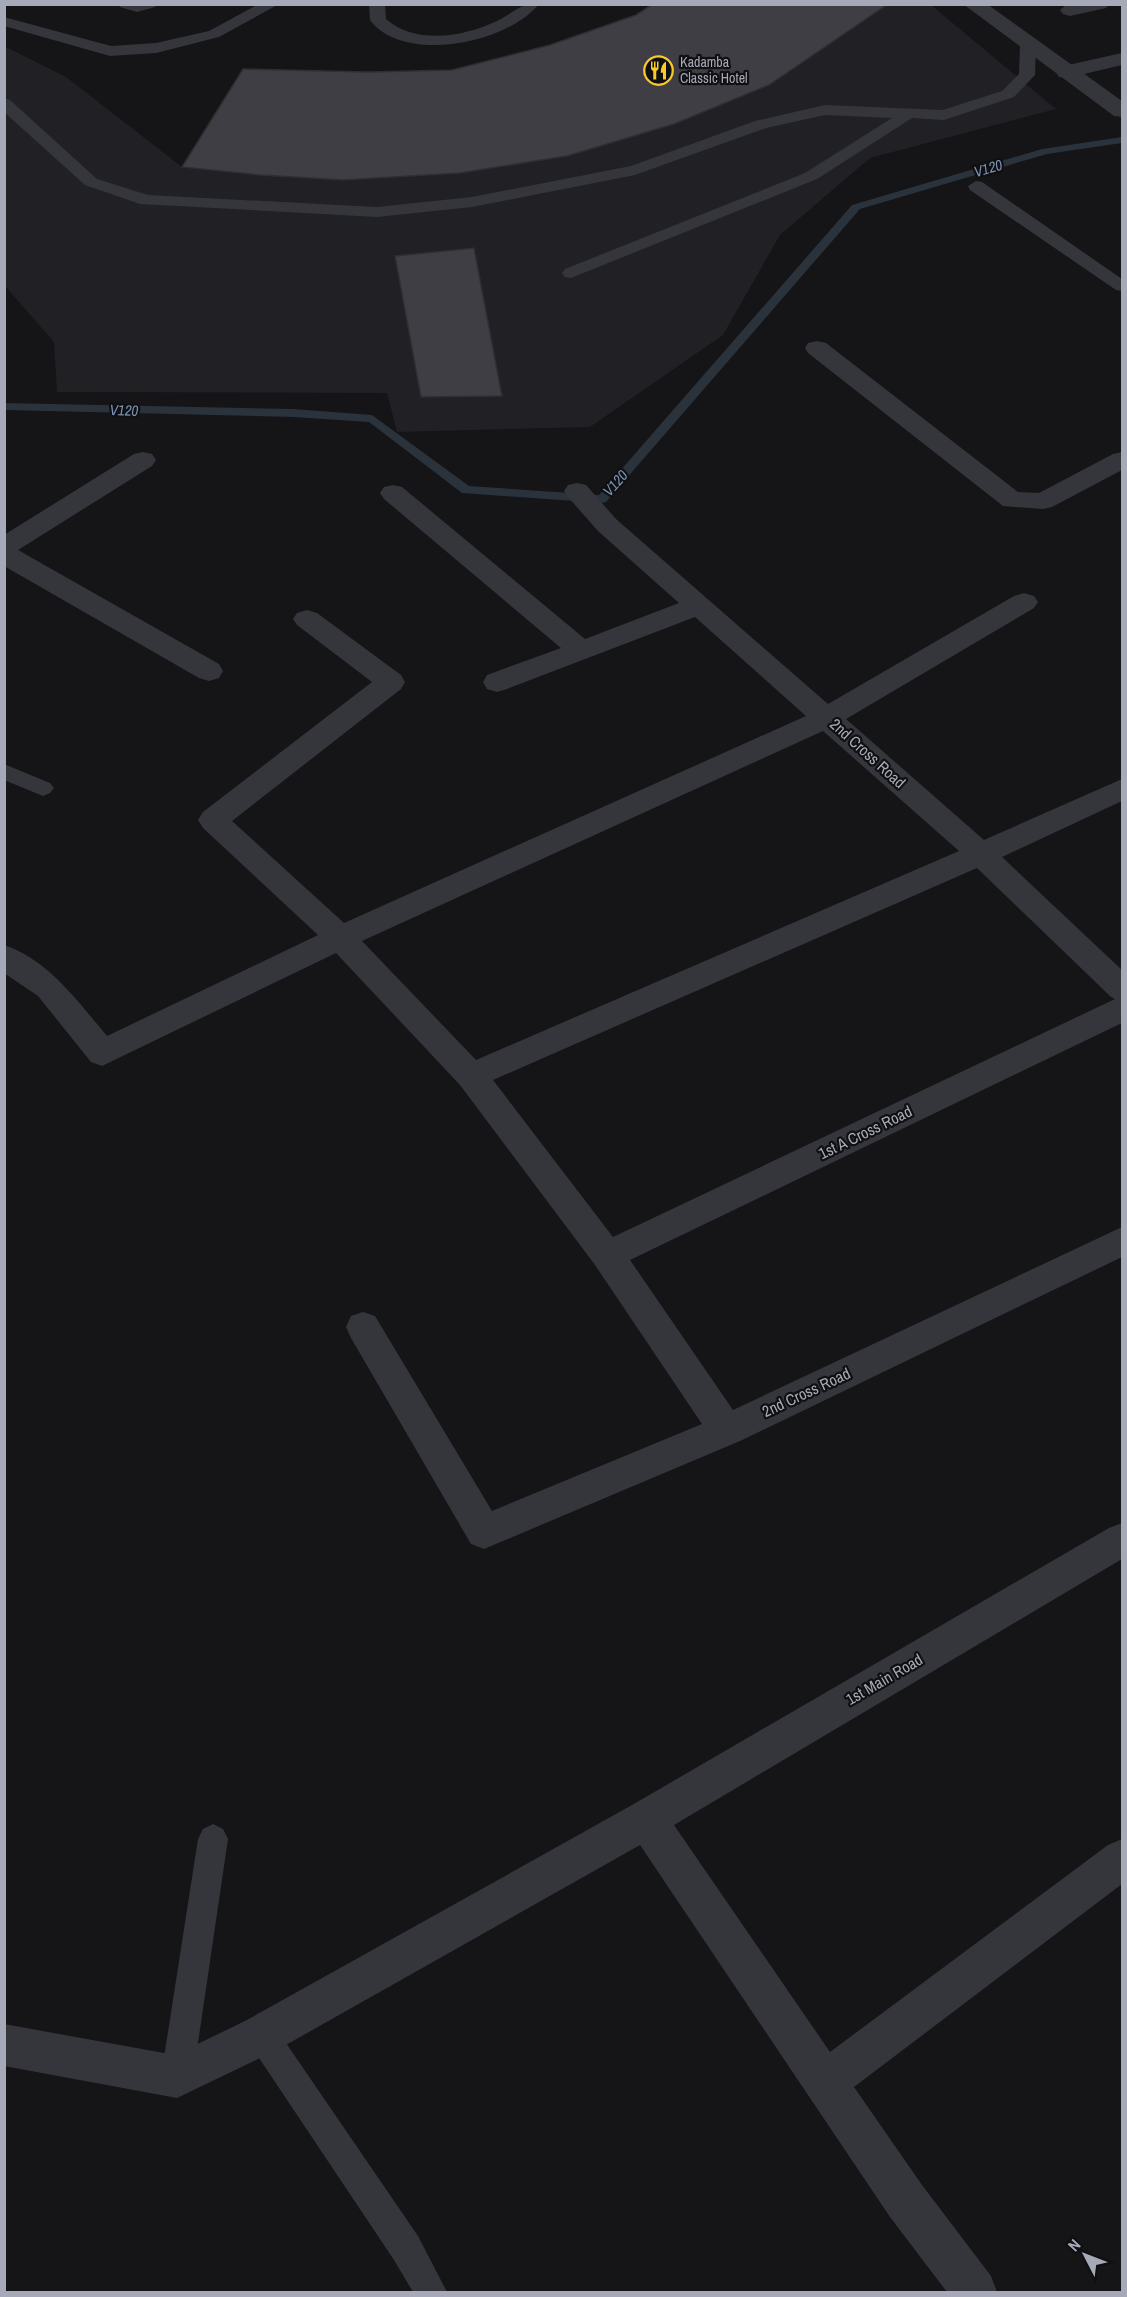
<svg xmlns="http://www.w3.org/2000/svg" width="1127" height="2297" viewBox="0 0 1127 2297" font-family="'Archivo Narrow',sans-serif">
  <rect width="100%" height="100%" fill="#151416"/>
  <path fill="#212024" d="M874,5H931L1056,109L870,158L780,235L723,335L590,427L397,432L387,393L57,392L54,342L5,286L4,46L66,77L182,167L260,175L343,180L460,173L567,156L674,124L769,85L841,36Z"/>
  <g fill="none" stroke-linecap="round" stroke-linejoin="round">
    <path fill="#2a323b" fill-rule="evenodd" d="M1122,137V143L1047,154L860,209L606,502L602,503L462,493L369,422L293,417L4,410V403L293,409L372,415L469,486L599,495L852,205L1042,149Z"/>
  </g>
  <path fill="#3f3e44" stroke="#2f2e33" stroke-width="1.5" d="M653,4H888L769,85L674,124L567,156L460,173L343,180L260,175L182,167L243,69L368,72L452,70L550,45L636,15Z
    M474,248L502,396L421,397L395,256Z"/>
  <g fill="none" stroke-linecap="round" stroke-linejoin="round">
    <path fill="#35363c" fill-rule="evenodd" d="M118,4H157L155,7L137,12L120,7Z
      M259,4H279L219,37L156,53L110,56L4,26V17L111,46L156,43L209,31Z
      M369,4H385L386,19C416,45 463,37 497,21C516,12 517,4 539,4C508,43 404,65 370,20Z
      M1028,40L1036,45L1035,75L1014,97L944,120L912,118L817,179L571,278L565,277L562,273L565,269L805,173L892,118L825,115L766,128L635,175L472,207L377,217L140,204L85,185L4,112V98L10,100L97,179L148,195L377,207L472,197L631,166L755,121L825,105L943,110L1002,91L1019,74L1020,45Z
      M976,181L982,182L1122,279V291L1116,290L970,190L968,186Z
      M4,764L50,783L54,788L50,793L43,796L4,780Z
      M213,1824L223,1829L228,1839L193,2077L188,2088L177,2093L166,2088L161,2077L198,1839L203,1829Z
      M262,2020L273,2024L418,2236L447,2292H413L394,2260L251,2046L247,2035L251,2024Z"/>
    <path fill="#35363c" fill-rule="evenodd" d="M1067,4H1109L1106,8L1070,16L1063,14L1060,10Z
      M1122,53V65L1067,78L1059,77L1056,72L1059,67Z
      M817,341L826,343L1018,492L1039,493L1113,454L1122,452V470L1052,507L1043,509L1003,506L808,353L805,348L808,343Z
      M143,452L152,454L156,460L152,466L18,550L219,664L223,671L219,678L209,681L199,678L4,566V535L134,454Z
      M577,483L586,485L616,519L828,704L1014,596L1024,593L1034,596L1038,602L1034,608L846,719L984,840L1122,779V801L1002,857L1122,970V1023L630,1260L733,1410L1122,1227V1257L740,1441L484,1549L471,1544L351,1338L346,1327L351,1316L363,1312L375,1316L492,1511L702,1424L595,1265L460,1085L336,953L102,1066L91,1062L38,996L4,973V945C49,960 78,1002 107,1036L318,935L203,828L198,820L203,812L372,682L297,625L293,619L297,613L307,610L317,613L401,675L405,682L401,689L232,821L344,923L806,716L695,617L507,689L497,692L487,689L483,682L487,675L561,648L384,499L380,493L384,487L393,485L402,487L585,639L679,603L598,531L568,497L564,491L568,485ZM823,731L959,851L476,1060L362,941ZM977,868L1111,997L1115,999L613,1237L493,1080Z
      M1122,1523V1559L674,1825L830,2052L1108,1845L1122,1839V1884L854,2087L922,2185L991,2276L997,2292H947L890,2217L640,1845L277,2050L177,2098L4,2066V2024L175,2055L247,2020L632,1805L1109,1528Z"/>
    <path fill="#35363c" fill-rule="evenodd" d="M963,4H987L1122,101V117L1114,116Z"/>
  </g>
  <defs>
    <symbol id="restaurant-ring" viewBox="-11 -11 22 22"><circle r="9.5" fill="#100f11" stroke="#faca29" stroke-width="1.5"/><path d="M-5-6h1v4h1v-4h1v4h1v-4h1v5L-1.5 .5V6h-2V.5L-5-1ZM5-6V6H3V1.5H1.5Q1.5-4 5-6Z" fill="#faca29"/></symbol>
  </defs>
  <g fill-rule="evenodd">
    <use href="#restaurant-ring" x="642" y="54" width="33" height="33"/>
  </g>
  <g text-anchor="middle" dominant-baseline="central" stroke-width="4.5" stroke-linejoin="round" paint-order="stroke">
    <g font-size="14" fill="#a6a9b7" stroke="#100f11" text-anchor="start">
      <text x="680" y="62">Kadamba<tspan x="680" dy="16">Classic Hotel</tspan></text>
    </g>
    <g font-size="15" font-style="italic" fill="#7b93b4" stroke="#100f11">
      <text transform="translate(988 168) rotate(-16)">V120</text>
      <text transform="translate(124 410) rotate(2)">V120</text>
      <text transform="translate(615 483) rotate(-48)">V120</text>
    </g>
    <g font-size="16" fill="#a6a9b7" stroke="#100f11">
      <text transform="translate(868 753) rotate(42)">2nd Cross Road</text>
      <text transform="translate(865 1132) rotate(-26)">1st A Cross Road</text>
      <text transform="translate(806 1392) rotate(-25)">2nd Cross Road</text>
      <text transform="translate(884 1679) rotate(-30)">1st Main Road</text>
    </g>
  </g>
  <rect width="1127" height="2297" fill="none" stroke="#a6a9b7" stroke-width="12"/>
  <g transform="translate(1085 2255) rotate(312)" stroke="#100f11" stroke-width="4.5" paint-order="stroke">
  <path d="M0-4.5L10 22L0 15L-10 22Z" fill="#a6a9b7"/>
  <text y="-9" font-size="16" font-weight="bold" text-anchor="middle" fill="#a6a9b7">N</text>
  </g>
</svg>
